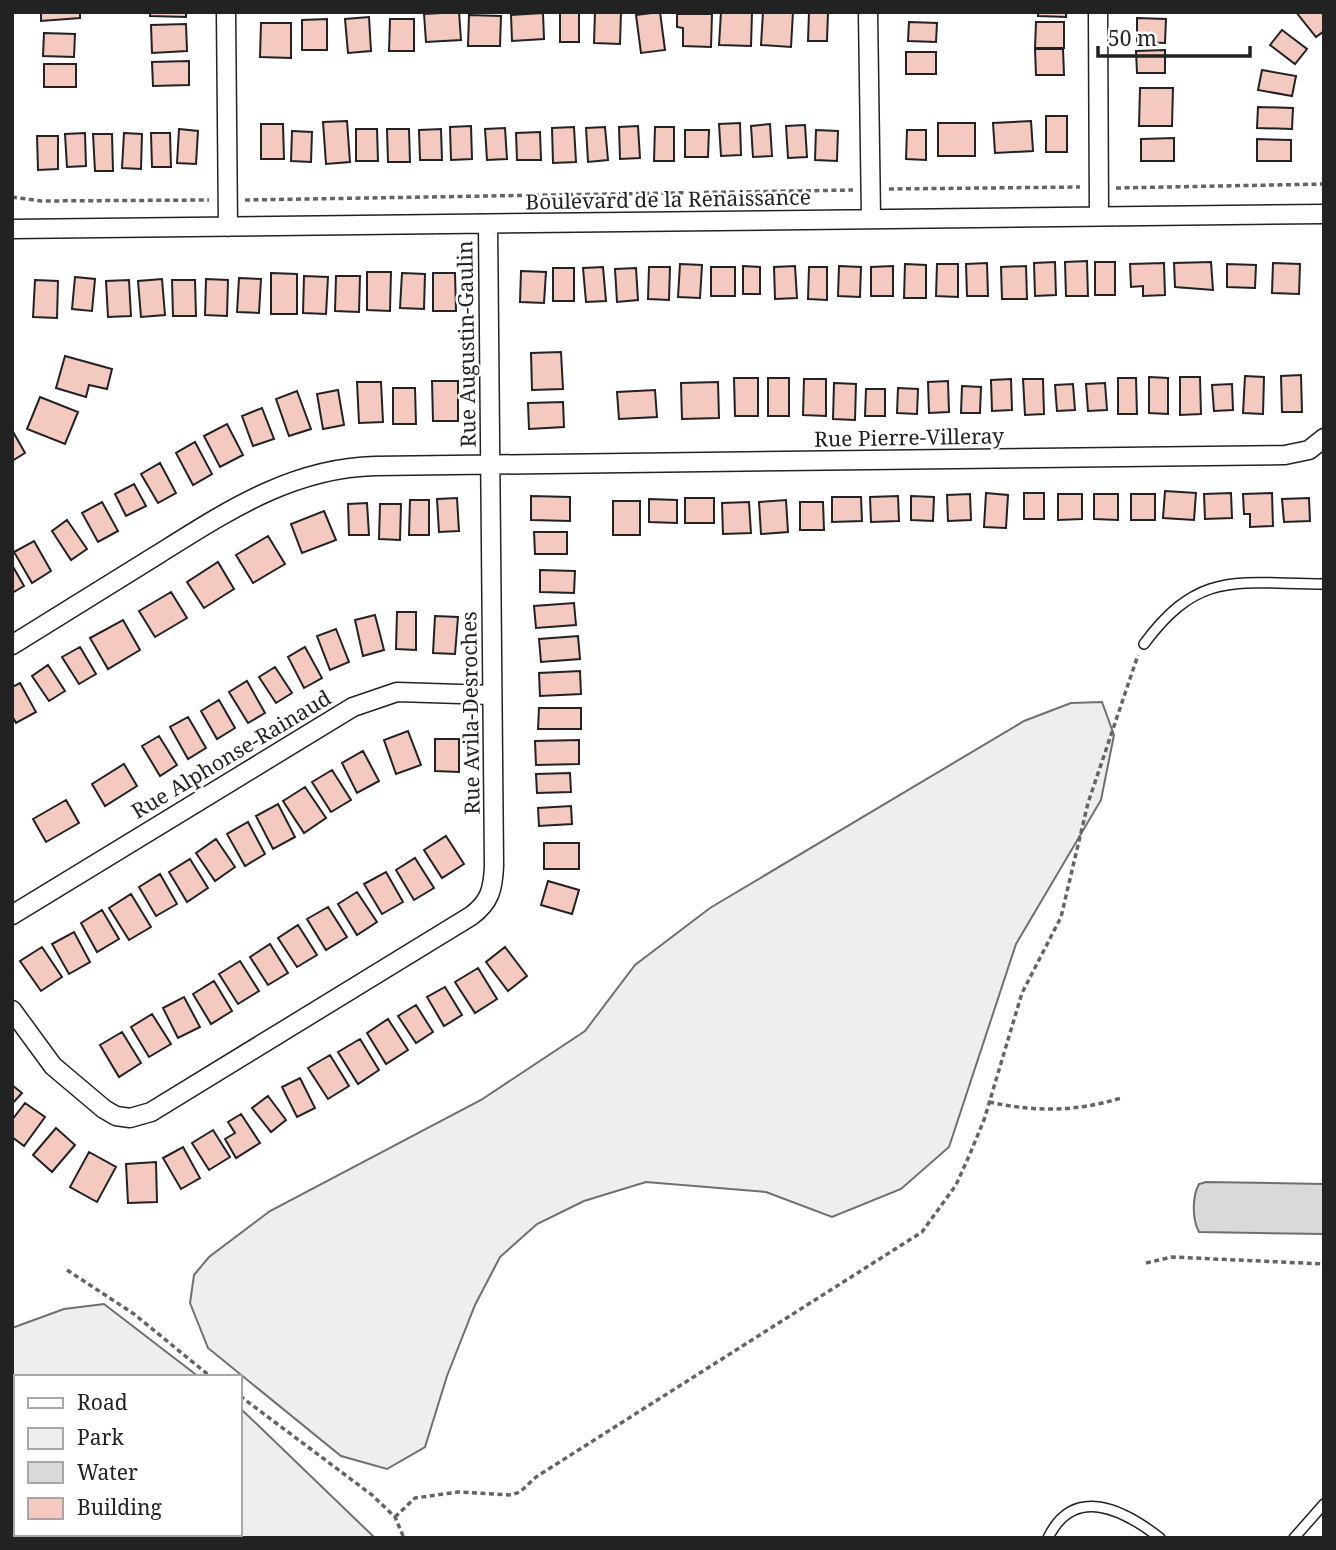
<svg xmlns="http://www.w3.org/2000/svg" width="1336" height="1550" viewBox="0 0 1336 1550" font-family="'Noto Serif',serif">
  <rect width="100%" height="100%" fill="#fff"/>
  <path fill="#eee" stroke="#6f6f6f" stroke-width="2" d="M1102,702L1114,735L1101,800L1016,944L949,1147L901,1189L832,1217L766,1192L646,1182L584,1201L537,1224L500,1257L475,1305L447,1376L425,1447L387,1469L341,1456L208,1348L190,1303L194,1275L209,1257L270,1211L481,1100L585,1031L635,965L710,908L1024,721L1071,703Z
    M104,1304L199,1377H16V1534H240V1408L375,1538H12V1328L64,1309Z"/>
  <path fill="#d9d9d9" stroke="#6f6f6f" stroke-width="2" d="M1206,1182L1324,1184V1234L1199,1232C1192,1219 1192,1197 1199,1184Z"/>
  <path fill="#f3c9c0" stroke="#222" stroke-width="2" d="M41,12H80V18L41,21Z
    M150,12H186V17L150,16Z
    M459,12L461,40L426,42L424,14Z
    M560,12H579V42H560Z
    M595,12H621L620,44L594,43Z
    M660,12L665,50L641,53L636,15Z
    M721,12L752,13L751,46L719,45Z
    M763,12H793L791,47L761,45Z
    M809,12H828L827,41H808Z
    M1038,12H1066V17L1038,16Z
    M1296,12H1321L1324,16V31L1316,37Z
    M543,13L544,39L512,41L511,15Z
    M677,14H712L711,47L683,46V28L677,27Z
    M469,15L501,16L500,46H468Z
    M369,17L371,51L348,53L345,19Z
    M1137,18L1166,19L1165,43L1137,42Z
    M327,19V50H302V20Z
    M390,19H414V51H389Z
    M909,22L937,23L936,42L908,41Z
    M1036,22H1064V48H1035Z
    M261,23H291V58L260,57Z
    M186,24L187,51L152,53L151,25Z
    M1282,30L1307,49L1295,64L1270,45Z
    M44,33L75,34L74,57L43,56Z
    M1035,49H1063L1064,75H1036Z
    M1165,50V73H1137L1136,51Z
    M906,52H936V74H906Z
    M189,61V85L153,86L152,62Z
    M44,64H76V87H44Z
    M1262,70L1296,76L1292,96L1258,90Z
    M1140,88H1173L1172,126H1139Z
    M1258,107L1293,108L1292,129L1257,128Z
    M1046,116H1067V152H1046Z
    M347,121L350,162L326,164L323,122Z
    M1031,121L1033,151L995,153L993,123Z
    M740,123L741,155L721,156L719,124Z
    M938,123H975V156H938Z
    M261,124H283L284,159H261Z
    M770,124L772,156L753,157L751,126Z
    M805,125L807,157L788,158L786,126Z
    M471,126L472,159L451,160L450,127Z
    M638,126L640,158L620,159L619,127Z
    M574,127L576,162L553,163L552,128Z
    M605,127L608,160L588,162L586,128Z
    M655,127H674V161H654Z
    M505,128L507,159L487,160L485,129Z
    M179,129L198,131L196,164L177,163Z
    M356,129H377L378,161H356Z
    M387,129H409L410,162H388Z
    M441,129L442,160H420L419,130Z
    M685,130H709L708,157H685Z
    M816,130L838,131L837,161L815,160Z
    M907,130H926V160L906,159Z
    M292,131L312,132L311,162L291,161Z
    M540,132L541,160H517L516,133Z
    M85,133L86,166L67,167L65,134Z
    M124,133L142,134L141,169L122,168Z
    M151,133H170L171,167H152Z
    M93,134H112L113,171H95Z
    M37,136H58V169L38,170Z
    M1174,138V161H1141V139Z
    M1257,139L1291,140V161H1257Z
    M1087,261L1088,296H1066L1065,262Z
    M1055,262L1056,295L1035,296L1034,263Z
    M1095,262H1115V295H1095Z
    M1211,262L1213,290L1175,287L1174,263Z
    M987,263L988,296H967L966,264Z
    M1164,263L1165,295L1143,296V286L1131,287L1130,264Z
    M1273,263L1300,264L1299,294L1272,293Z
    M680,264L702,265L700,298L678,297Z
    M905,264L926,265V298H904Z
    M937,264H958V297L936,296Z
    M1227,264L1256,265L1255,288L1227,287Z
    M743,266L760,267V294H743Z
    M795,266L797,298L775,299L774,267Z
    M839,266L861,267L860,297L838,296Z
    M893,266V296H871V267Z
    M1026,266L1027,299H1002L1001,267Z
    M603,267L606,301L586,302L583,268Z
    M649,267H670L669,300L648,299Z
    M711,267H735V296H711Z
    M809,267H827V300L808,299Z
    M553,268H574V301H553Z
    M636,268L638,300L617,302L615,269Z
    M521,271L546,272L544,303L520,302Z
    M367,272H391L390,311L367,310Z
    M271,273L297,274V314H271Z
    M402,273L425,274L424,309L400,308Z
    M433,273H455L456,311H433Z
    M304,276L328,277L326,314L303,313Z
    M336,276H360L359,312L335,311Z
    M75,277L95,279L92,311L72,309Z
    M239,278L261,279L259,313L237,312Z
    M162,279L165,315L141,317L138,281Z
    M206,279L228,280L227,316L205,315Z
    M35,280L58,281L57,318L33,317Z
    M129,280L131,316L108,317L106,281Z
    M172,280H195L196,316H173Z
    M561,352L563,389L532,390L531,353Z
    M65,356L112,369L107,389L89,385L86,397L56,388Z
    M1301,375L1302,412H1282L1281,376Z
    M1245,376L1264,377L1263,414L1243,413Z
    M1149,377L1168,378V414L1149,413Z
    M1180,377H1200L1201,414L1180,415Z
    M734,378H758V416H735Z
    M768,378H789V416H768Z
    M1118,378H1136L1137,414H1118Z
    M804,379H826V416L803,415Z
    M1011,379L1012,410L992,411L991,380Z
    M1023,379H1043L1044,414L1025,415Z
    M432,381H458V421H433Z
    M948,381L949,412L929,413L928,382Z
    M357,382H381L383,422L359,423Z
    M718,382L719,418L682,419L681,383Z
    M834,383L856,384L855,420L833,419Z
    M1105,383L1107,410L1088,411L1086,384Z
    M1073,384L1075,410L1057,411L1055,385Z
    M1232,384L1233,410L1214,411L1212,385Z
    M962,386L981,387L980,413H961Z
    M393,388H415L416,424H393Z
    M898,388L918,389L917,414L897,413Z
    M866,389H885V416H865Z
    M338,390L344,425L323,429L317,394Z
    M655,390L657,417L619,419L617,392Z
    M297,391L311,429L289,436L276,399Z
    M40,397L78,412L65,444L27,429Z
    M563,402L564,427L529,429L528,403Z
    M262,408L274,439L253,446L242,416Z
    M227,424L243,455L220,467L204,436Z
    M12,430L25,453L12,461Z
    M195,442L212,474L193,485L176,453Z
    M160,463L176,493L158,503L141,474Z
    M134,484L146,506L126,516L115,494Z
    M1165,491L1196,493L1194,520L1163,518Z
    M986,493L1008,495L1006,528L984,527Z
    M1024,493H1044V519H1024Z
    M1231,493L1232,518L1205,519L1204,494Z
    M1272,493L1273,526L1250,527V514H1244L1243,494Z
    M970,494L971,520L948,521L947,495Z
    M1058,494H1082V519L1058,520Z
    M1094,494H1118V520L1094,519Z
    M1131,494H1155V520H1131Z
    M531,496L570,497V521L531,520Z
    M898,496L899,521L871,522L870,497Z
    M911,496L934,497L933,521L911,520Z
    M832,497H861L862,521L832,522Z
    M457,498L459,531L439,532L437,499Z
    M685,498H714V523H685Z
    M1309,498L1310,521L1284,522L1282,499Z
    M649,499L677,500V523L649,522Z
    M410,500H429V535H409Z
    M786,500L788,532L761,534L759,502Z
    M613,501H640V535H613Z
    M102,502L118,531L98,542L82,513Z
    M749,502L751,533L723,534L722,503Z
    M800,502H823L824,530H800Z
    M367,503L369,535H349L348,504Z
    M380,504H401L400,540L379,539Z
    M324,511L336,540L302,553L291,524Z
    M67,520L87,549L71,560L52,531Z
    M534,532H567V554H535Z
    M268,536L285,564L253,583L236,555Z
    M34,541L51,571L32,583L14,552Z
    M218,562L234,589L204,608L187,582Z
    M12,565L24,586L12,593Z
    M540,570L575,571L574,593L540,592Z
    M171,592L187,618L155,637L139,611Z
    M574,603L576,625L536,628L534,606Z
    M397,612H416V650L396,649Z
    M375,615L384,650L363,656L355,620Z
    M435,616L458,617L455,654L433,653Z
    M123,620L140,650L108,669L90,638Z
    M336,629L349,662L330,670L317,636Z
    M578,636L580,659L541,662L539,639Z
    M80,647L96,674L79,684L62,657Z
    M305,647L322,678L304,688L288,657Z
    M48,665L65,691L49,701L32,676Z
    M275,667L292,693L276,703L259,677Z
    M580,671L581,694L540,696L539,673Z
    M247,681L265,713L248,723L229,692Z
    M20,683L36,712L16,723L12,716V687Z
    M219,700L235,728L217,739L201,711Z
    M539,708H581V729H538Z
    M188,717L206,748L188,759L170,727Z
    M408,731L421,765L396,774L384,740Z
    M159,736L177,765L160,776L142,746Z
    M435,739H459V772L435,771Z
    M579,740V764L536,765L535,741Z
    M363,751L379,781L357,793L342,763Z
    M124,764L137,786L105,806L92,784Z
    M332,770L351,800L331,812L312,782Z
    M570,773L571,792L537,793L536,774Z
    M305,787L326,818L304,833L283,801Z
    M66,800L79,823L46,842L33,819Z
    M278,804L295,837L273,849L256,816Z
    M571,806L572,824L539,826L538,808Z
    M248,822L265,854L245,866L227,834Z
    M446,836L464,864L442,878L424,850Z
    M216,839L235,867L215,881L196,853Z
    M544,843H579V869H544Z
    M415,858L434,888L414,900L396,870Z
    M190,859L208,888L187,902L169,872Z
    M386,872L403,902L382,914L364,884Z
    M160,874L177,904L156,916L139,887Z
    M548,881L579,890L572,914L541,905Z
    M357,892L377,922L357,935L338,904Z
    M131,894L151,927L129,940L109,908Z
    M328,907L347,937L326,950L307,919Z
    M102,910L119,939L97,952L81,923Z
    M298,925L317,955L297,967L278,938Z
    M74,932L90,962L69,974L52,944Z
    M270,944L288,973L268,985L250,957Z
    M42,947L62,977L41,991L20,961Z
    M505,947L527,976L508,991L486,962Z
    M240,961L259,991L238,1004L219,974Z
    M478,968L497,999L475,1013L455,982Z
    M214,981L232,1011L211,1024L193,994Z
    M445,987L462,1015L444,1026L427,997Z
    M184,997L200,1027L178,1038L163,1008Z
    M416,1005L433,1032L416,1043L398,1016Z
    M152,1014L171,1044L149,1057L131,1027Z
    M388,1019L408,1050L386,1064L367,1033Z
    M122,1032L141,1063L119,1077L100,1045Z
    M360,1039L379,1070L358,1084L338,1052Z
    M330,1055L349,1086L328,1099L308,1068Z
    M300,1078L315,1108L297,1117L282,1087Z
    M12,1085L22,1093L12,1104Z
    M268,1096L286,1120L271,1132L252,1108Z
    M25,1103L45,1117L24,1146L12,1137V1120Z
    M241,1114L260,1143L236,1158L225,1139L235,1133L228,1122Z
    M56,1128L75,1145L52,1172L33,1155Z
    M213,1130L230,1157L209,1170L192,1143Z
    M183,1147L200,1178L181,1189L163,1158Z
    M89,1152L116,1167L97,1202L70,1187Z
    M156,1162L157,1202L128,1203L126,1164Z"/>
  <g fill="none" stroke-linecap="round" stroke-linejoin="round">
    <defs>
      <path id="lane" d="M1144,644C1200,568 1239,584 1324,584
        M1048,1538C1074,1484 1124,1510 1160,1538
        M1294,1538L1324,1504"/>
      <path id="street" d="M226,12L228,227
        M868,12L871,218
        M1098,12L1099,216
        M12,229L1324,214
        M12,645C61,615 109,585 157,555C226,512 291,468 375,466L1285,455L1309,450L1324,438
        M12,915L353,707L397,692L492,695
        M12,1010L53,1066L104,1109L116,1116L130,1118L151,1112L471,916C490,902 493,889 494,866L488,224"/>
    </defs>
    <use href="#lane" stroke="#222" stroke-width="12"/>
    <use href="#street" stroke="#222" stroke-width="21"/>
    <path stroke="#646464" stroke-width="3.5" stroke-dasharray="5 3.5" stroke-linecap="butt" d="M1116,188L1324,184
      M889,189L1080,187
      M12,197L41,201L209,200
      M245,200L853,190
      M989,1102C1036,1112 1075,1112 1121,1098
      M1146,1263L1172,1257L1324,1264
      M67,1270L134,1314L211,1377
      M240,1396L372,1495L395,1517L404,1538
      M395,1517L415,1498L458,1492L511,1495L520,1492L536,1477L922,1232L956,1185L969,1156L984,1120L1022,993L1061,917L1088,803L1138,655"/>
    <use href="#lane" stroke="#fff" stroke-width="9"/>
    <use href="#street" stroke="#fff" stroke-width="18"/>
  </g>
  <g text-anchor="middle" dominant-baseline="central" stroke-width="5" stroke-linejoin="round" paint-order="stroke">
    <g font-size="21" fill="#222" stroke="#fff">
      <text transform="translate(668 199) rotate(-1)">Boulevard de la Renaissance</text>
      <text transform="translate(466 344) rotate(-91)">Rue Augustin-Gaulin</text>
      <text transform="translate(909 437) rotate(-1)">Rue Pierre-Villeray</text>
      <text transform="translate(470 713) rotate(-91)">Rue Avila-Desroches</text>
      <text transform="translate(231 754) rotate(-31)">Rue Alphonse-Rainaud</text>
    </g>
  </g>
  <rect width="1336" height="1550" fill="none" stroke="#222222" stroke-width="28"/>
  <rect x="14" y="1375" width="228" height="161" fill="#ffffff" stroke="#a7a7a7" stroke-width="2"/>
  <rect x="28" y="1398" width="35" height="10" fill="#ffffff" stroke="#a7a7a7" stroke-width="2"/>
  <text x="77" y="1410" font-size="21" fill="#222222">Road</text>
  <rect x="28" y="1428" width="35" height="21" fill="#eeeeee" stroke="#a7a7a7" stroke-width="2"/>
  <text x="77" y="1445" font-size="21" fill="#222222">Park</text>
  <rect x="28" y="1462" width="35" height="21" fill="#d9d9d9" stroke="#a7a7a7" stroke-width="2"/>
  <text x="77" y="1480" font-size="21" fill="#222222">Water</text>
  <rect x="28" y="1498" width="35" height="21" fill="#f3c9c0" stroke="#a7a7a7" stroke-width="2"/>
  <text x="77" y="1515" font-size="21" fill="#222222">Building</text>
  <path d="M1098 46v10h152v-10" fill="none" stroke="#222222" stroke-width="3.5"/>
  <text x="1108" y="46" font-size="21" fill="#222222" stroke="#ffffff" stroke-width="5" paint-order="stroke">50 m</text>
</svg>
